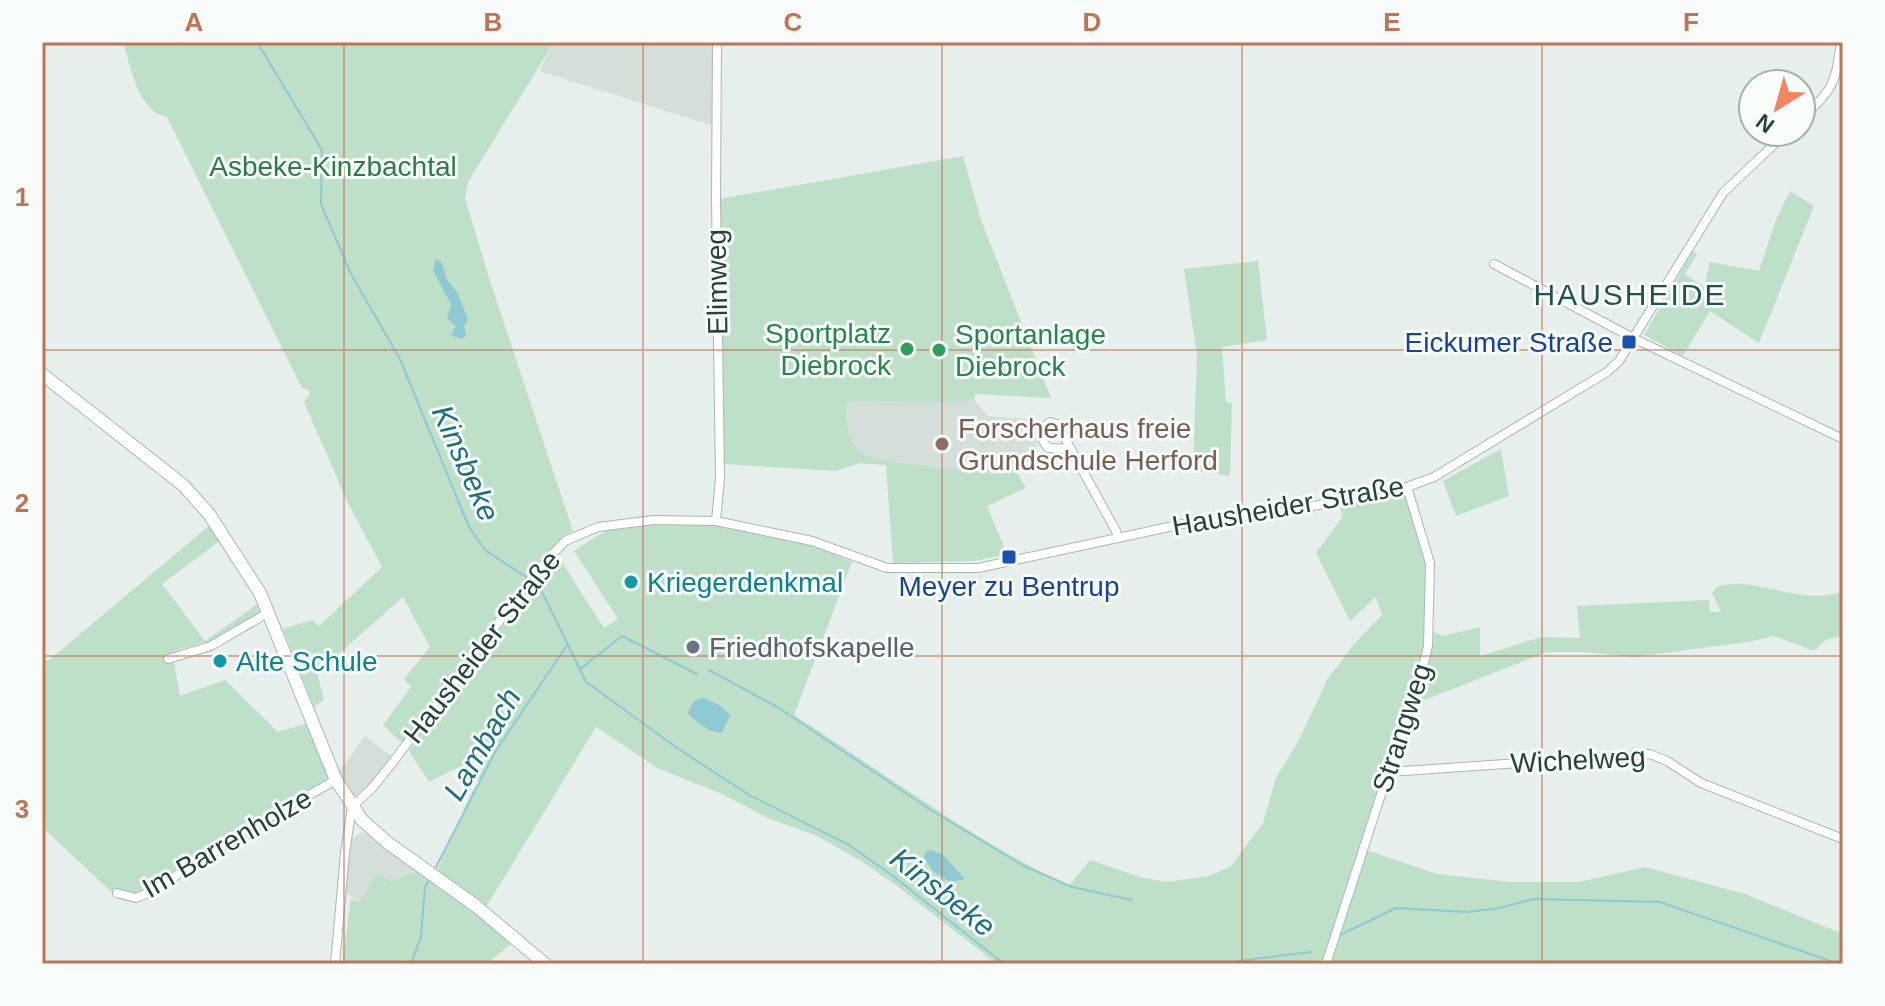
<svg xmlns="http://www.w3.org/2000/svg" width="1885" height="1006" viewBox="0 0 1885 1006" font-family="Arial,sans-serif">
  <rect width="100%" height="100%" fill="#e6efeb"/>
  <path fill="#d4dfda" d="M554,42H714V126L539,71Z
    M879,399L967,402L974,400L988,416L1039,420L1036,456L1001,474L846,462L847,401Z
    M365,736L393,757L373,783L352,799L338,773Z
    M360,833L367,834L418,871L390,881L359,903L344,891L349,849L353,838Z"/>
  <path fill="#bfe0c8" d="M123,42H554L468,182L465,198L489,278L573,531L563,536L527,578L534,582L560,559L604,628L618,619L574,551C585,543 599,534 612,529C625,524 640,524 654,524C721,520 791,534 852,562L794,715C885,773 971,839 1069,886L1090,860L1143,878L1167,882L1209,876L1231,866L1263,823L1276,778L1299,740L1327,680L1354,644L1382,615L1376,597L1350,621L1316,553L1343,516L1339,503L1405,490L1428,566V646H1433L1434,632L1443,636L1480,627V656L1541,637L1580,638L1577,606L1709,600L1710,612H1721L1712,593L1718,586C1726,585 1735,583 1743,584C1775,587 1812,604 1843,591V635L1826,640L1814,651L1774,636L1748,642L1634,657L1583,652H1547L1422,701L1391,769L1366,850L1437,874L1510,882H1579L1645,867L1745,894L1843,934V964H997L897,886L861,861L817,836L768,818L722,794L657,768L596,727L488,904L478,914L513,942L487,964H342L351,899L359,903L376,874L391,881L418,871L433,879L472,792L480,781L457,768L429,782L409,751L432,718L451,679L402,743L383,725L411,687L404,679L430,647L403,597L317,673L324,700L314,707L283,629L312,620L319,626L382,567L348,503L304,402L309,396V390L302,388L167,117C137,111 131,66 123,42Z
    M963,156L981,220L1051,398L975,394L974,400L967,402L847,401C841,467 878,460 929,466L932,468L1001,474L1014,467L1026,488L987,506L1007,554L975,561L893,563L886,465L860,463L836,471L723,464L719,199Z
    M1790,191L1814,206L1759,343L1710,311L1683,356L1644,335L1693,251L1697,254L1685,274L1704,287L1710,262L1759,271L1776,220Z
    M1258,261L1267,340L1222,347L1226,402L1232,403L1230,476L1193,470L1197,355L1184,269Z
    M1501,449L1509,496L1456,516L1443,481Z
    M210,525L221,540L162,584L205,641L259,603L264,611L204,645V642L172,652L180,696L225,680L278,732L308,723L327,771L330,789L138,903L120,900L42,827V656L48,661Z"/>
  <path fill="#8ec9d4" d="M436,259L442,263L446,278L457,292L468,318L464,326L466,335L462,339L451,335L456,326L447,319L451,305L433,270Z
    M703,698L719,705L730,715L722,733L709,730L690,716L688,713L694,701Z
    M930,850L942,854L965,879L950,882L933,871L924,858L925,852Z"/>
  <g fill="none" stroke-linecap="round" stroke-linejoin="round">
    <path stroke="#8ec9d4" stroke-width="2" d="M257,42L322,150L321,204L351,274L400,359L469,527L485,550L529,579
      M534,583L539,586L586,682L680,750L751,796L849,845L893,876L1004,964
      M580,669L622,636L697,674
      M709,670L779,708L931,810L1022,865L1072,887L1132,900
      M436,867L495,752L567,645
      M1340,935L1396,908L1467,912L1499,908L1534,899L1660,902L1839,964
      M411,964L421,936L425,887L429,880
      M1214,964L1311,952"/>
    <defs>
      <path id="street" d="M1801,119C1833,89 1835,86 1841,42
        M1494,264L1635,339L1843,439
        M1071,449L1048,448C1040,438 1038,429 1050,422L1057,424L1116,531L1118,538
        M716,521L720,478L716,199L717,42
        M168,659L211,646L269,612
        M1390,769L1404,771L1650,754L1667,761L1701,783L1843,839
        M117,893L136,898L150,892L266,819L336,780
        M335,964L345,853L352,807L373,787L393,762L537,571L565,541L598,527L654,520L716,521L812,541L887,568H978L1206,519L1274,514L1407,487L1434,477L1607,372L1619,361L1723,193L1787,132
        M1326,964L1388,773L1415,701L1428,646L1430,563L1407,487"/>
      <path id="secondary" d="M42,374L183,485L209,514L260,593L336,780L362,820L388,843L476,906L545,964"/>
    </defs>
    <use href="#street" stroke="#a8b8b2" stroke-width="10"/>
    <use href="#secondary" stroke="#a4bbb3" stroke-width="14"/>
    <use href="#street" stroke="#fff" stroke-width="8"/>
    <use href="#secondary" stroke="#fff" stroke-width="12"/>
  </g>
  <path fill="none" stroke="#c07456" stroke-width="2" stroke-opacity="0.55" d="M344,42V964M643,42V964M942,42V964M1242,42V964M1542,42V964M42,350H1843M42,656H1843"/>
  <g fill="#1a4fb4" stroke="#f7fbf9" stroke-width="3">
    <rect x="1621" y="334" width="16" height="16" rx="4"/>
    <rect x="1001" y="549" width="16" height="16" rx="4"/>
  </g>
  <g fill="#2e9e5b" stroke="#f7fbf9" stroke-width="3">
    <circle cx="907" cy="349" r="8"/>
    <circle cx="939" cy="350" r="8"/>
  </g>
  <circle fill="#8d6e63" stroke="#f7fbf9" stroke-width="3" cx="942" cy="444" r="8"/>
  <g fill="#0f9aa8" stroke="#f7fbf9" stroke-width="3">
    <circle cx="631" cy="582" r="8"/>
    <circle cx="220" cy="661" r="8"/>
  </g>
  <circle fill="#6b7280" stroke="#f7fbf9" stroke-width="3" cx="693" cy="647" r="8"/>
  <g text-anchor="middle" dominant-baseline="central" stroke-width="6" stroke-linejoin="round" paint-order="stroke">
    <g font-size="28" fill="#2d7a4b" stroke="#f7fbf9">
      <text x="333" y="166">Asbeke-Kinzbachtal</text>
    </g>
    <g font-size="28" fill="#24423a" stroke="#f7fbf9">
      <text transform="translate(717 282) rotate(-91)">Elimweg</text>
      <text transform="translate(1288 506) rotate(-10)">Hausheider Straße</text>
      <text transform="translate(482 647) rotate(-52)">Hausheider Straße</text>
      <text transform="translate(1402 728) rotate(-72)">Strangweg</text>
      <text transform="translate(1578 760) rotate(-3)">Wichelweg</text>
      <text transform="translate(227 843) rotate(-30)">Im Barrenholze</text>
    </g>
    <g font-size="28" fill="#27864d" stroke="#f7fbf9" text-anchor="end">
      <text x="891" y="333">Sportplatz<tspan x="891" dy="32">Diebrock</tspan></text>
      <text x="955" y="334" text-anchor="start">Sportanlage<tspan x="955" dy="32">Diebrock</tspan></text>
    </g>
    <g font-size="28" fill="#164399" stroke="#f7fbf9" text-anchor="end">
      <text x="1613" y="342">Eickumer Straße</text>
      <text x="1009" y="586" text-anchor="middle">Meyer zu Bentrup</text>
    </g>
    <g font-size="28" fill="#785e54" stroke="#f7fbf9" text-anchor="start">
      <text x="958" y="428">Forscherhaus freie<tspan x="958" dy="32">Grundschule Herford</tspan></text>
    </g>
    <g font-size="28" fill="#0d838f" stroke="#f7fbf9" text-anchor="start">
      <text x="647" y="582">Kriegerdenkmal</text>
      <text x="236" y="661">Alte Schule</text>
    </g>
    <g font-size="28" fill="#5b616d" stroke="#f7fbf9" text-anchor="start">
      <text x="709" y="647">Friedhofskapelle</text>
    </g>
    <g font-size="30" letter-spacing="2" fill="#1f5548" stroke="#f7fbf9">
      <text x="1630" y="294">HAUSHEIDE</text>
    </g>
    <g font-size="30" font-style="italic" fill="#1c6f80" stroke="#f7fbf9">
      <text transform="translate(466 463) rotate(66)">Kinsbeke</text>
      <text transform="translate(482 744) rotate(-60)">Lambach</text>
      <text transform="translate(943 892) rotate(38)">Kinsbeke</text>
    </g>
  </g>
  <rect width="1885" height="1006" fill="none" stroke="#f7fbf9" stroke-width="88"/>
  <g transform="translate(1777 108) rotate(217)"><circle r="38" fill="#f7fbf9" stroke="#a3b1ad" stroke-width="2"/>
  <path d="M0-6L14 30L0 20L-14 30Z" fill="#f4845f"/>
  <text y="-12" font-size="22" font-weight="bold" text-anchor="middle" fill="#24423a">N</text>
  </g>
  <rect x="44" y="44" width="1797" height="918" fill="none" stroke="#c07456" stroke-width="3"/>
  <g font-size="26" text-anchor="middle" font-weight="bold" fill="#c07456">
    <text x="194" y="31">A</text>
    <text x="493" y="31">B</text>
    <text x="793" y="31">C</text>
    <text x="1092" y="31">D</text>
    <text x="1392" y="31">E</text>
    <text x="1691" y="31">F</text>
    <text x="22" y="206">1</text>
    <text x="22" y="512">2</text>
    <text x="22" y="818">3</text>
  </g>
</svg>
